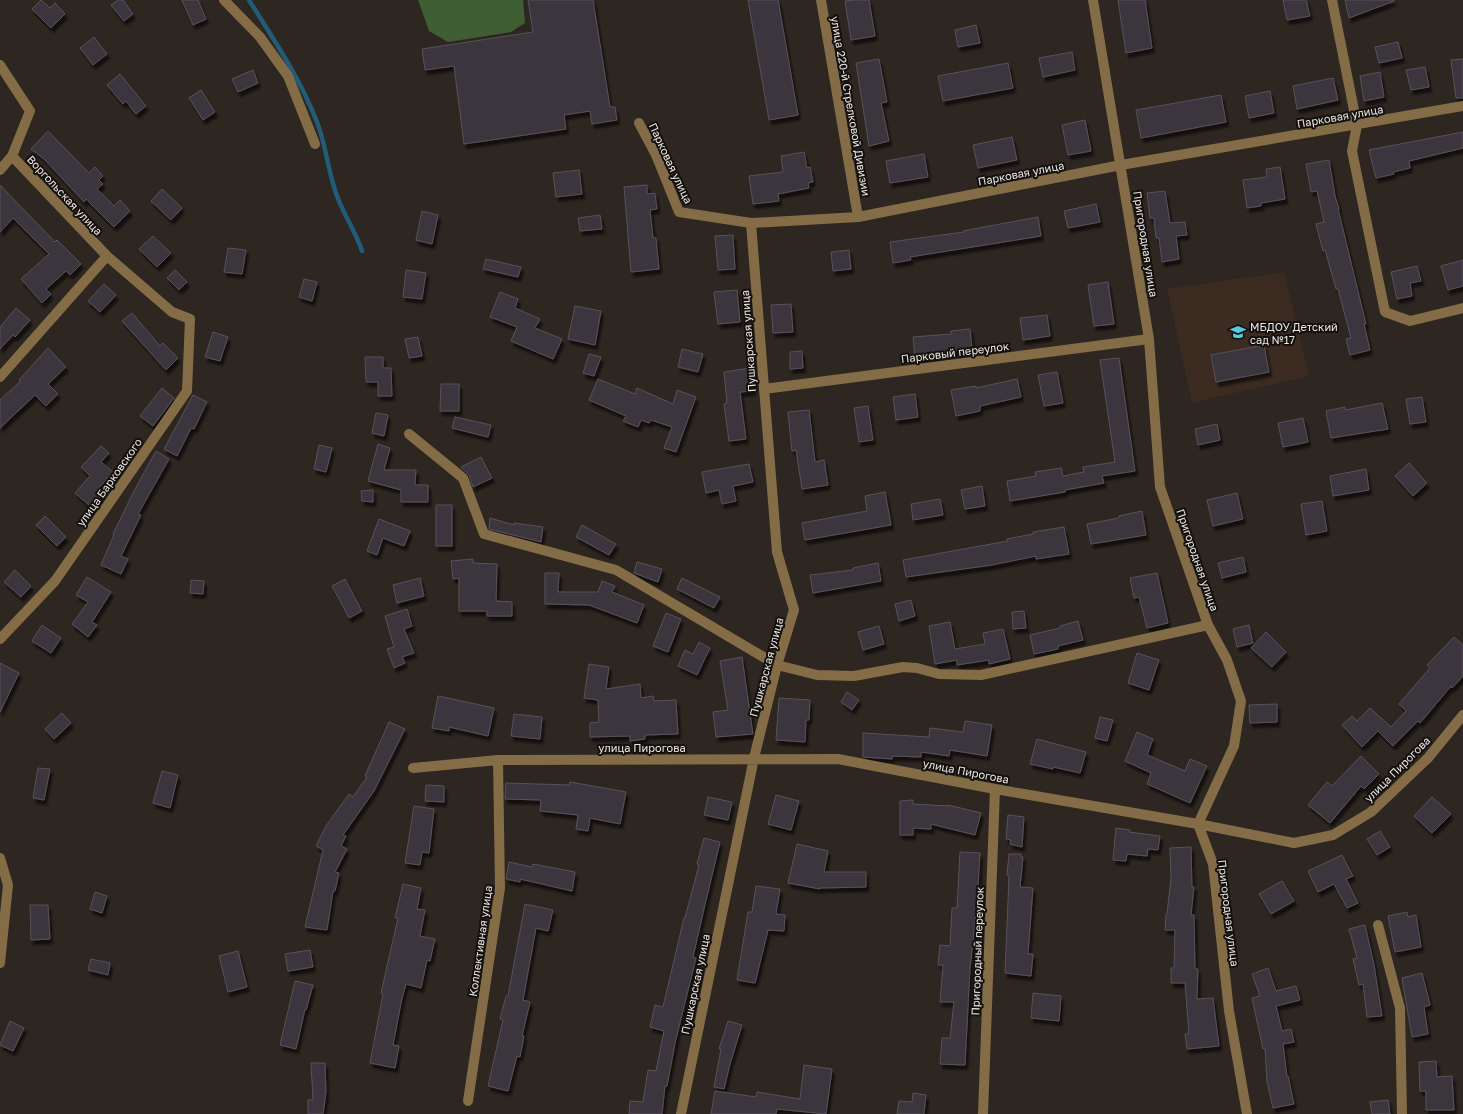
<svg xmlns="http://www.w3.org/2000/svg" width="1463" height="1114" viewBox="0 0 1463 1114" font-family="'Golos Text',sans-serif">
  <defs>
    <filter id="shadow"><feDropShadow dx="2.5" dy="4.5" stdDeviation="1" flood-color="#0009"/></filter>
  </defs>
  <rect width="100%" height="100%" fill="#2e2620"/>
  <path fill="#3c2b21" d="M1284,272L1309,376L1192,403L1167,289Z"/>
  <path fill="#405e34" d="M418,0H523L525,23L511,32L448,42L429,31Z"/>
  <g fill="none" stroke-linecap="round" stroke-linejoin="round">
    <path stroke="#225c78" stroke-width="4.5" d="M249,0C274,40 300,78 317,122C327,147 328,176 339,201C346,218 356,233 362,251"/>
  </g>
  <path fill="#3b343c" stroke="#59525a" filter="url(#shadow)" d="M41,0L50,8L55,3L65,14L51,28L32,9Z
    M118,0H123L133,14L124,21L111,5Z
    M182,0H198L206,19L193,25Z
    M528,0H593L610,107H615L617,120L592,124L590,111L564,115L566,129L464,144L454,66L425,70L422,49L533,32Z
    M748,0H778L798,115L769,120Z
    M854,0H869L875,36L851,40L845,1Z
    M1118,0H1145L1152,48L1126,53Z
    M1283,0H1306L1310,16L1287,20Z
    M1345,0H1394V1L1349,18Z
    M976,25L980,43L958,47L955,30Z
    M94,37L107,54L93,65L80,48Z
    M1398,42L1402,58L1379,63L1375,47Z
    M1072,52L1075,70L1043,77L1039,58Z
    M879,59L887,102L881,103L889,141L869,146L856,63Z
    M1463,59V98H1456L1451,60Z
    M1008,63L1013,88L943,101L938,76Z
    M1425,67L1429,87L1411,90L1406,70Z
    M253,70L258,83L238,92L232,79Z
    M1380,72L1384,97L1364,101L1360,76Z
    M120,74L146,106L136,114L126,101L123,104L107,85Z
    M1333,78L1338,100L1297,109L1293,86Z
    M201,90L215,112L203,120L189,98Z
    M1270,91L1274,113L1249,118L1245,96Z
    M1221,95L1226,122L1141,138L1136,110Z
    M1085,120L1091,151L1068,155L1062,125Z
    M48,131L89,173L95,167L103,176L99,180L103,184L97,189L114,206L120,200L130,211L114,227L86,199L84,202L45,160L31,149Z
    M1463,132V148L1409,161L1410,168L1393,172L1394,174L1376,178L1369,150Z
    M1012,137L1017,160L978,168L973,145Z
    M804,152L807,168L810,167L813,182L808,183L809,188L778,194L779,201L753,204L749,176L783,172L781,156Z
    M924,154L928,177L890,183L886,161Z
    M1329,160L1335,196L1339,209H1338L1366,324H1364L1370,350L1350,355L1346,339L1351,338L1338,289H1336L1325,250L1323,251L1316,224L1324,222L1317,191L1311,192L1306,164Z
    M1280,167L1285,199L1261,203V206L1247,208L1243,180L1267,177L1266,169Z
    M579,170L582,194L556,197L553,173Z
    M0,185L55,242L57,240L81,264L70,275L66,271L46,289L51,294L42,303L21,279L49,254L13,218L0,232Z
    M647,185V194L655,193L657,209L650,210L653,238H656L659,269L631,272L624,187Z
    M162,189L182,208L171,220L151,201Z
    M1165,191L1170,223L1185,222L1187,235L1176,236L1179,259L1162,262L1159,238H1156L1154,218H1150L1147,193Z
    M1096,204L1100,222L1068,228L1064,211Z
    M422,211L438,215L432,244L416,240Z
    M600,215L602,229L580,231L578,218Z
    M1038,217L1041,236L910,257L911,260L893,263L890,242L964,232L963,231Z
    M733,235L735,269L718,270L715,236Z
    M153,236L171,253L157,267L139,249Z
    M228,248L246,250L242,274L224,272Z
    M849,250L851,269L833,271L831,252Z
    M486,259L521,267L518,277L483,269Z
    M1463,260V286L1448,290L1441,266Z
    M1417,266L1421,281L1410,283L1412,296L1397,299L1391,272Z
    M175,270L187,282L179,290L167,278Z
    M406,270L426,273L422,299L403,297Z
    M304,279L317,282L312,301L299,297Z
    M1108,282L1114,324L1094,326L1088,285Z
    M104,284L116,295L100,312L88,301Z
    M737,290L740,322L718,324L714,292Z
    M500,292L518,299L515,308L540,319L535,328L562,339L553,359L511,341L517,327L490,317Z
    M791,304L793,332L773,333L771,305Z
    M575,306L601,311L595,345L568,339Z
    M16,308L30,320L15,337L13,335L0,349V327Z
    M132,313L160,346L163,343L178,358L166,370L122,321Z
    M1047,315L1050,336L1023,340L1020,318Z
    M970,329L972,349L939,353L940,356L915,358L913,337L951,334V331Z
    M213,332L228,337L220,361L205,357Z
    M418,337L422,356L409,358L405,339Z
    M1264,345L1269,372L1216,382L1211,355Z
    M48,348L66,367L48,384L58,394L46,406L35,395L0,428V400L21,381L19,380Z
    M682,349L703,354L698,372L678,367Z
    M802,351L803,368L790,369V352Z
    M589,354L601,357L594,376L583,373Z
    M365,357H383V368H391L392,396H378V382H366Z
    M1119,358L1135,471L1102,476L1104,483L1065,490V492L1010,501L1007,481L1036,476L1035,472L1061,468L1063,476L1084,472L1083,467L1115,462L1100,360Z
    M750,368L753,391L740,392L746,439L729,441L724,404L727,403L724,372Z
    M1057,372L1063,403L1044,406L1038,375Z
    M598,379L635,394L637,388L673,404L677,390L696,397L676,452L664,448L672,427L651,420L649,423L641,420L638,427L623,421L626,416L589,400Z
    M1017,379L1021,397L980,406V411L956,416L951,390L976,386V388Z
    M441,384H459V411H440Z
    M162,388L174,398L153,426L140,416Z
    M915,394L918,417L896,420L893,397Z
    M193,395L207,402L194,429L191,428L177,456L164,449Z
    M1422,397L1426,422L1410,424L1406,399Z
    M1382,403L1388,429L1331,438L1326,411L1345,407V410Z
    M868,406L873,440L859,442L854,408Z
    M809,410L815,462L824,460L828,485L802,489L796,450L792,451L788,412Z
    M376,413L388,415L384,436L372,433Z
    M455,417L491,425L488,437L452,428Z
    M1303,418L1308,442L1283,447L1278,423Z
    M1217,424L1220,440L1198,445L1195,429Z
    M378,444L390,448L384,470H416L415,485H428V502H401V490L368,481Z
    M319,445L332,448L326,472L314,469Z
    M101,446L109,453L101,462L113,472L97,490L102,495L91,507L75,493L90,476L81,467Z
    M156,451L169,459L138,514L141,515L121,556L128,559L121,574L101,565L114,535L113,534L134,491Z
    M481,457L492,478L473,487L469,475L461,467Z
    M1409,463L1427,483L1413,496L1395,476Z
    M749,464L753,482L733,486L736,501L722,504L719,490L706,493L702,472Z
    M1366,469L1369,490L1333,496L1330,476Z
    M982,486L985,506L965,509L961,490Z
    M373,490V502L362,501L361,491Z
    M885,492L891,525L805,540L802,523L867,511L865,496Z
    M1237,493L1243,519L1213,526L1207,500Z
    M940,499L943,515L913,520L911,504Z
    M1322,501L1327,531L1306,535L1301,504Z
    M436,505H452V546H436Z
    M1142,511L1146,535L1091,544L1087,524L1119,518V516Z
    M45,516L66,537L57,546L36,525Z
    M490,518L514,525V523L543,527L541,542L489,529Z
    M379,519L410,531L404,546L383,538L377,555L367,551Z
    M582,525L616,544L609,555L576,537Z
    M1064,527L1069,554L1036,559V556L992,565L906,577L903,560L1008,541L1007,539L1033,534V532Z
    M1243,557L1246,572L1222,578L1218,563Z
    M473,559V563L497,564L496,601L512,602V616H487V611H459V578L453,579L451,561Z
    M637,562L662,569L658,582L634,573Z
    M878,563L881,581L813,593L810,575L853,570V568Z
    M15,570L31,586L21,597L4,582Z
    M545,573H559L558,592H598L602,581L615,586L612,592L644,605L637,623L589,605L545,604Z
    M1157,573L1168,623L1147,628L1139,597L1134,598L1130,578Z
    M87,577L111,592L92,622L97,625L88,637L72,624L88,602L76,595Z
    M420,578L424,596L397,603L393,585Z
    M682,578L720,597L714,608L677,589Z
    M345,579L362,611L349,618L332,586Z
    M191,580L204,581L203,594L190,593Z
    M911,600L915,616L899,621L895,604Z
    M407,609L412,626L404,629L414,653L402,657L405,663L394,668L387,649L394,647L385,616Z
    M1024,611L1026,628L1013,629L1012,612Z
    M666,613L681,619L668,652L653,646Z
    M1078,621L1083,640L1058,646V649L1034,654L1030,635L1060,628V626Z
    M950,622L955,649L985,644L983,633L1003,629L1010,659L989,664V660L957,665V660L935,664L929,626Z
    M42,625L61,638L51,653L32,641Z
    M1249,625L1253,643L1237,647L1233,629Z
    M879,626L884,644L863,650L858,632Z
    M1266,632L1286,652L1272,667L1251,648Z
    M1454,637L1463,645V676L1452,688L1451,686L1420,723L1418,721L1393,746L1378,731L1362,747L1342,725L1352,716L1357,721L1370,708L1391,727L1406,711L1399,704L1430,668L1427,665Z
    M699,642L710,648L697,675L678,666L685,650L693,654Z
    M1137,653L1159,660L1149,690L1128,683Z
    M742,657L753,734L716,737L713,712L728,710L720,661Z
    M0,663L19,673L0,712Z
    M589,664L609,667L606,689L640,684L641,698L653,696L654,701L676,700L678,734L645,735V739L630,741V736L590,737V723L599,722L598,700L584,698Z
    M847,692L859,700L852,710L841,702Z
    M438,696L494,708L488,736L449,727V731L432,728Z
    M779,698L810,700L809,720H806L805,742L776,740Z
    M1277,704V722L1250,723L1249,705Z
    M62,713L71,723L54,739L45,729Z
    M514,714L542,717L540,739L511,736Z
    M1100,717L1113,720L1107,741L1095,738Z
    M965,721L992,725L987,756L950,750L949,756L921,752V757L892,756V759L863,757V733L929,737L930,728L963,732Z
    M389,722L405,729L374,791L343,835L346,836L341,846L347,849L335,872L339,873L335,891H333L327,930L305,927L323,850L316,846L326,826L349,794L353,797L367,777L365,776Z
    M1137,732L1153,739L1147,755L1185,771L1190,759L1207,766L1190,803L1147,784L1151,773L1125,761Z
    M1037,739L1086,752L1080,773L1053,767V769L1030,764Z
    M1361,756L1379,774L1364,789L1361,786L1330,823L1308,805L1327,782L1332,786Z
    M38,768L50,769L44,800L33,798Z
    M162,771L178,775L170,808L153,803Z
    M570,782L626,792L620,824L590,818L588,831L576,829L578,815L540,811L541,800L505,799L506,783L569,785Z
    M426,785L444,786V802L425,801Z
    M776,795L799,801L791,830L768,824Z
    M708,797L732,802L728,820L704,815Z
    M1432,797L1451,814L1432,833L1414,816Z
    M913,800V804L948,806V805L981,813L975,835L931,824V829L913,828V835H900V801Z
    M414,806L434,809L429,853L422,852L420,865L405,863Z
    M1008,815L1024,817L1022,847L1010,844L1011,840L1006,839Z
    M1116,828L1130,830L1129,832L1160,836L1158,850L1148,849L1147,856L1127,854L1126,861L1113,860Z
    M1380,831L1390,847L1377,855L1367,839Z
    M704,838L720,842L703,913L693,957L696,958L675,1043L667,1086H665L662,1114H629L630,1101L643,1102L648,1070L656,1071L664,1031L650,1027L655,1005L663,1007L684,918H685L699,865L697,864Z
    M797,844L828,851L824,872H866V887L820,888V889L788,883Z
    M1191,847L1192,887H1194L1191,915H1194L1195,969H1198L1197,999L1213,998L1219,1046L1187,1049L1185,1034H1189L1185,983H1171V968H1174L1175,930H1165L1166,914H1167L1171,878L1170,848Z
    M960,852L980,853L977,904L970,968L965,1065L940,1064L942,1038H950L954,1002H940L943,965H938L940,945L950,946L952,908H957Z
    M1009,854H1021V857H1023L1020,887L1033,888L1028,954H1033L1031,976L1005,973L1008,901L1009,876L1007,875Z
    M1342,855L1353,876L1346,879L1358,903L1347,908L1334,884L1318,892L1308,871Z
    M509,862L532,867L533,864L575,872L572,891L520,879V882L506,879Z
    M1282,881L1294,901L1271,914L1259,894Z
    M403,884L421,888L417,909L425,910L420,936L435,939L430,961L427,960L421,988L406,984L402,998L393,1045L399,1046L395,1068L370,1063L383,994L381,993L398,918H395Z
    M756,886L780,889L776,914L785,915L784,931L768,930L755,983L737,980L748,912H752Z
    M95,892L107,896L102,913L90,909Z
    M525,904L553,910L548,931L536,928L523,1000L530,1002L522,1036H524L520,1057L517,1056L508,1091L488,1086L503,1020L500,1019L506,996H508Z
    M30,905H48L50,939L31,940Z
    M1407,912L1408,917L1416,915L1421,947L1395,952L1388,916Z
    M1365,925L1374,965L1382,1016L1367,1017L1363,984L1359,985L1353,959L1357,958L1349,929Z
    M310,950L313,967L288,971L285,954Z
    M238,951L247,987L228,992L219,956Z
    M91,959L110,963L108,975L88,970Z
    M1268,968L1276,991L1296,986L1300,1000L1276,1006L1282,1031L1291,1029L1294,1042L1283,1044L1287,1077L1288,1076L1294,1104L1273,1108L1267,1081L1265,1048L1263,1049L1252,998L1260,996L1252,974Z
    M1422,973L1430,1005L1424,1007L1428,1034L1412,1037L1402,978Z
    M295,981L313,985L306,1010L305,1009L296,1049L280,1045Z
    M1033,993L1061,996L1059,1021L1031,1018Z
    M10,1021L24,1028L13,1051L0,1045Z
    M728,1021L742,1025L730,1064L724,1089L714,1087L721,1049H719Z
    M1436,1061L1437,1077L1452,1076L1454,1110H1426V1091H1420L1419,1062Z
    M311,1063H325L326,1092L323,1114H308V1100H313Z
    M804,1065L832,1069L826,1114L777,1109L776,1114H711L715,1091L756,1097L757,1092L800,1099Z
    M913,1093L926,1095L924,1114H897L899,1101L912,1102Z
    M1388,1100L1390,1114H1372L1370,1102Z"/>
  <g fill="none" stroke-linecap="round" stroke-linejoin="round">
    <path stroke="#846c47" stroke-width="10" d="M224,0L260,37L288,76L315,144
      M821,0L858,217
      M1093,0L1149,339L1160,487L1208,625L1227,660L1241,701L1234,746L1198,824L1213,864L1229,1011L1247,1114
      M1332,0L1357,125L1352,151L1385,312L1410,321L1463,308
      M0,65L30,111L12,156L0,170
      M639,123L656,155L679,212L751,223L858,217L1121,165L1463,106
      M0,377L107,256
      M764,389L1149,339
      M409,434L463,478L484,534L616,570L777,665L817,675L854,676L903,667L917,668L939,674L981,675L1208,625
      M0,639L55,581L187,391L190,319L172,312L107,256L12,156
      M413,768L498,760L838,759L995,789L1198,824L1294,843L1333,835L1371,812L1428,758L1463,715
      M0,858L8,885L0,963
      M1378,925L1400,1008L1402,1114
      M468,1101L500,888L498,760
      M681,1114L754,758L777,665L794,610L777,552L751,223
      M983,1114L995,789"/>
  </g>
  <defs>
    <symbol id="school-bare" viewBox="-9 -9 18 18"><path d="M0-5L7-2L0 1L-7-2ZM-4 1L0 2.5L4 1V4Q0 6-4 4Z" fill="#54cade" stroke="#13100d" stroke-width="2.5" paint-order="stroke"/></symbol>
  </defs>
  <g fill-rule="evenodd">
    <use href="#school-bare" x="1227" y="321" width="22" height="22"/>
  </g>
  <g text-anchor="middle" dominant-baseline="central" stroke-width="4" stroke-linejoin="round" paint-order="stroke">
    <g font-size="11" fill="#ede8e4" stroke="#13100d">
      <text transform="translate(851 106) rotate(80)">улица 220-й Стрелковой Дивизии</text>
      <text transform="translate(1340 116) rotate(-10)">Парковая улица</text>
      <text transform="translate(671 163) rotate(65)">Парковая улица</text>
      <text transform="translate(1021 173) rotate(-11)">Парковая улица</text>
      <text transform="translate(65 195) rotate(47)">Воргольская улица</text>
      <text transform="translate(1146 244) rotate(81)">Пригородная улица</text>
      <text transform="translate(748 341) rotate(-94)">Пушкарская улица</text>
      <text transform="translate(955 352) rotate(-7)">Парковый переулок</text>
      <text transform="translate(109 482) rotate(-55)">улица Барковского</text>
      <text transform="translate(1198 560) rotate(71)">Пригородная улица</text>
      <text transform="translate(766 667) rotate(-75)">Пушкарская улица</text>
      <text x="642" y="747">улица Пирогова</text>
      <text transform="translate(1397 769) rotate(-45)">улица Пирогова</text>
      <text transform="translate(966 771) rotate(11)">улица Пирогова</text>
      <text transform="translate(1229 913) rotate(83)">Пригородная улица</text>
      <text transform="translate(480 941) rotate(-82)">Коллективная улица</text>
      <text transform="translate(977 951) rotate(-88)">Пригородный переулок</text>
      <text transform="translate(695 984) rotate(-78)">Пушкарская улица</text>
    </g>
    <g font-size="11" fill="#ede8e4" stroke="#13100d" text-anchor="start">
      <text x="1250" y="326">МБДОУ Детский<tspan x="1250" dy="13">сад №17</tspan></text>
    </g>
  </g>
</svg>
